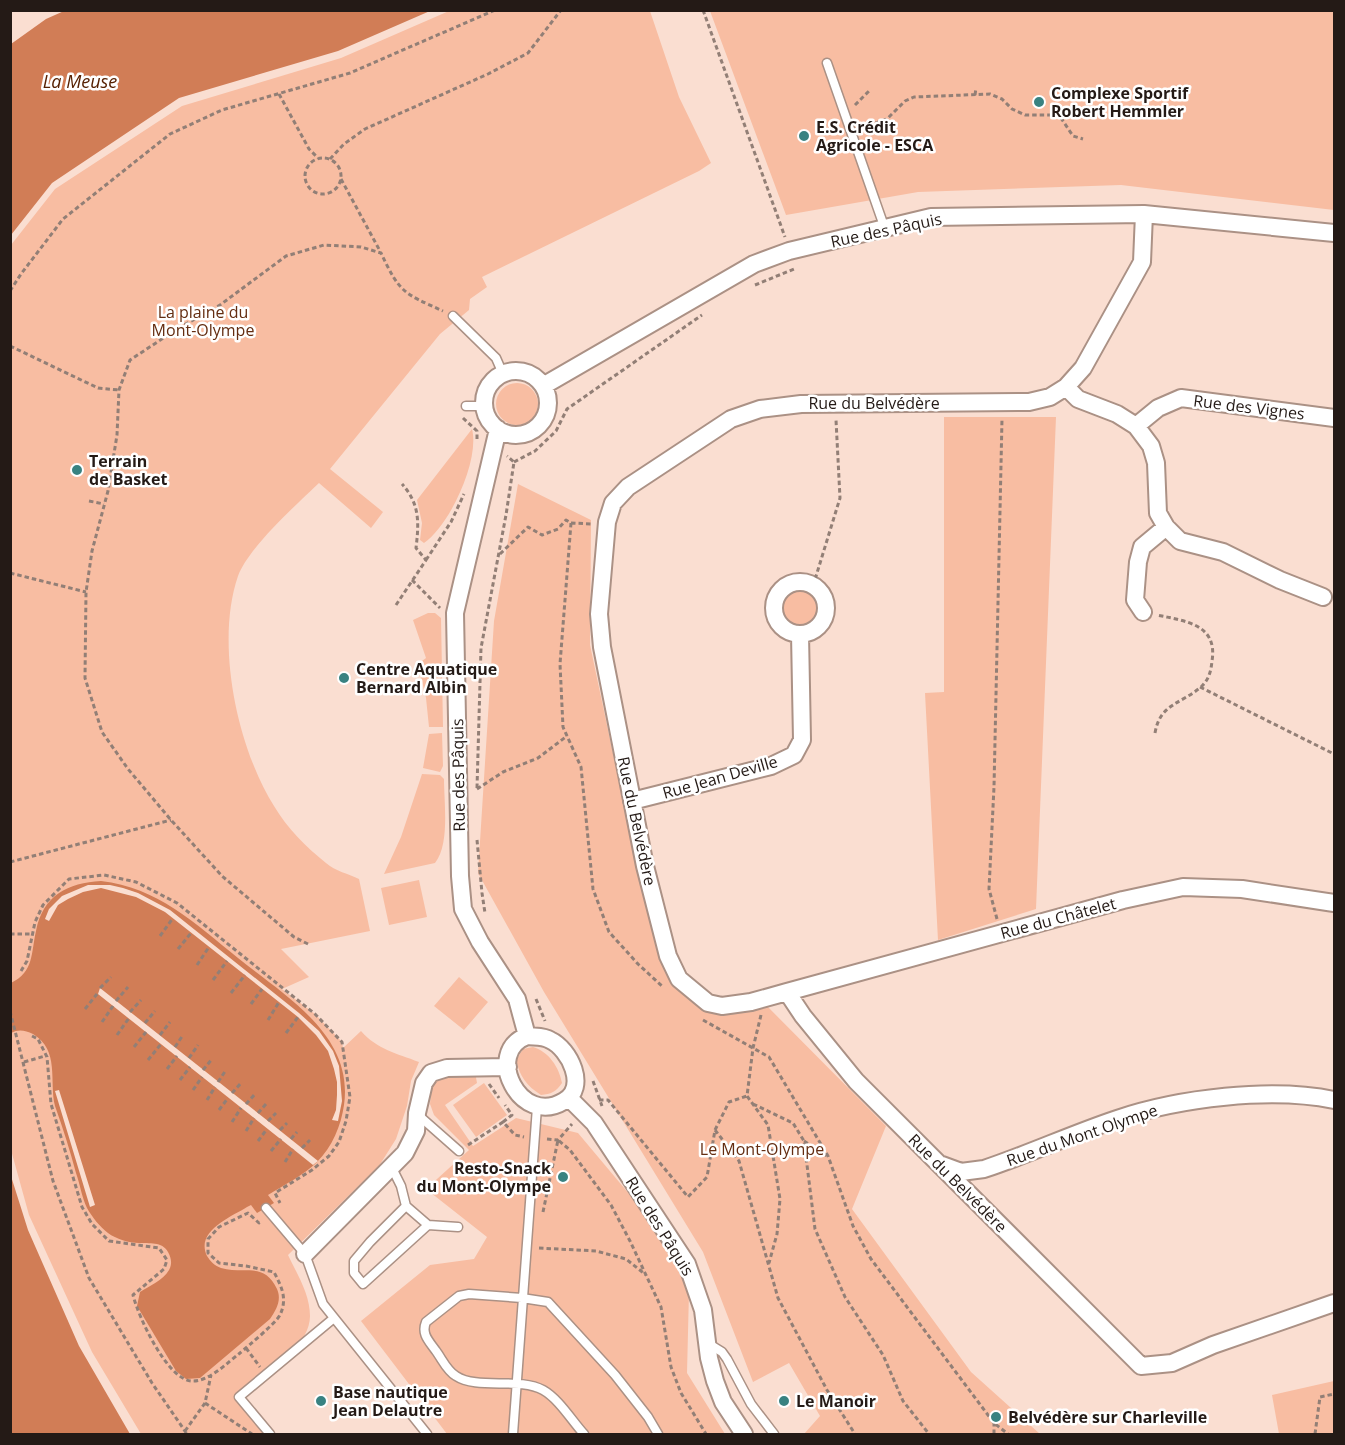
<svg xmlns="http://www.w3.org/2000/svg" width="1345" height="1445" viewBox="0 0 1345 1445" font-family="'Open Sans',sans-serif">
  <rect width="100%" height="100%" fill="#faded1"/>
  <path fill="#f8bda2" d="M449,11H650L679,97L711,163L699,171L482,277L487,287L470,299L469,310L440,334L330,469L383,512L371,528L319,483C296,505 248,548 238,576C215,643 237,747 274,806C287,828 306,847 326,863C335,871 349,874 359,879L370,931L281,949L309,977L282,989L315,1014L342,1042L343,1048L361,1031C378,1050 396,1053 419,1062L411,1081L407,1106L396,1139L379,1166L288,1255C297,1274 310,1294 310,1316C310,1348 262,1379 239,1397L270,1434H141L92,1352L29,1215L11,1150V245L55,189L182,106L341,58Z
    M710,11H1334V210L1121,185L918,192L786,215Z
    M496 404a21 21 0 1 1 42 0a21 21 0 1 1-42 0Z
    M944,417H1056L1036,909L938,940L925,693L944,692Z
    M472,429C480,460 450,525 424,543L420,540L422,523L417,500Z
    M518,484L591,520L590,645L639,876L704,1011L764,1003L886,1126L852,1209L971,1372L1040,1434H804L820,1416L789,1363L753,1382L703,1252L544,992L478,873L494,621Z
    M783 609a18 18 0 1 1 36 0a18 18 0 1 1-36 0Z
    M428,613H435L441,618L443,727H429L426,698L418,664L426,658L413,620Z
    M442,733L443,766L440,772L423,768L429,734Z
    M422,774L440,775L444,779C444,803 450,844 435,863L384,874L401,837Z
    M419,880L427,917L389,925L381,888Z
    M459,977L488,1002L464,1030L434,1006Z
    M533,1047C549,1052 559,1067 562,1083C556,1092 551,1094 541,1095C527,1086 520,1077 516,1060L523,1049Z
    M475,1072L477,1083L445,1105L473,1146L516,1118L578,1133L656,1226L689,1292L687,1373L725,1434H447L361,1321L430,1265L474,1259L487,1237L426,1189L469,1150L434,1115L430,1104L432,1081L441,1073Z
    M484,1083L507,1115L476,1137L453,1105Z
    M1334,1381V1434H1279L1272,1395Z"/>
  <path fill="#d17d56" d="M64,11V10L430,11L338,51L179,98L52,183L11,235V44L46,19Z
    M101,881C157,887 196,924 238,958C285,996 354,1035 344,1105C341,1126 332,1147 317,1162C304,1175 284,1185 268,1195L274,1203L257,1213L251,1205L247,1207C231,1217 195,1231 207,1256C210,1261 215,1266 221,1268C243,1275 264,1261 277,1289C282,1300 276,1310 270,1319L200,1378L186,1379L176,1371L137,1306L140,1292C154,1283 180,1273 168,1252C162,1241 149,1244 139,1243C129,1243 116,1239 108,1233C100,1227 92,1217 87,1208C82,1198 80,1184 76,1173C70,1151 63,1128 55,1106C49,1081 60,1050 33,1034C25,1030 18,1029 11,1033V983C34,972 31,953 36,931C43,895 68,883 101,881Z
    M10,1173L28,1230L79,1346L130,1434H11Z"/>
  <path fill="#faded1" d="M88,885H110L123,888L138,893L170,910L299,1013L319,1031L333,1051L339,1066L342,1101L338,1121L332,1120L336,1110L337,1095V1082L334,1069L328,1051L316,1035L298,1017L165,912L136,897L101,888L83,892L68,899L58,905L49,921L45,919L49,909L62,896Z
    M100,988L268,1121L318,1161L313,1165L293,1149L98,994Z
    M59,1090L95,1205L90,1207L55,1091Z"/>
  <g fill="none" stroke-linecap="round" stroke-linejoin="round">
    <defs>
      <path id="service" d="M827,63L885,229
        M453,316L496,358L503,374
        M466,406H484
        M417,1114L459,1151
        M392,1168L401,1186L406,1206L370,1242L354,1261V1273L363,1284L428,1225L406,1206
        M266,1208L305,1254L323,1304L427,1434
        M428,1225L458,1227
        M709,1344L722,1352L727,1359L751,1404L774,1434
        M270,1434L239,1397L334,1318
        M513,1434L537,1107
        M584,1434C572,1421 559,1399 543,1390C519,1377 477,1390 456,1376C447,1371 442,1359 436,1351C429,1341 421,1334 426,1322L459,1296L469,1294L522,1298L548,1302L615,1375L648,1417L658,1434"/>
      <path id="minor" d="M1144,214L1142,262L1083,368L1066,387L1050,397L1029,402L801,404L760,409L731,419L628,487L613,503L607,522L599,614L602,647L645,866L668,956L679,979L708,1003L722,1006L751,1002L787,992L803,1016L856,1081L1141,1366L1172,1363L1213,1345L1334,1303
        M484 403a32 32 0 1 1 64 0a32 32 0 1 1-64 0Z
        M543,386L754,264L789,251L931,217L1144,214L1334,233
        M1066,387L1078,399L1117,414L1136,426L1151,446L1156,463L1158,513L1166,527L1180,541L1223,552L1280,580L1323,597
        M1136,426L1158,408L1181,398L1334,418
        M498,429L455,613L460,876L463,909L480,942L517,999L527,1036
        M774 608a26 26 0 1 1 52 0a26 26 0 1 1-52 0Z
        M1143,612L1135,600L1138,562L1142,547L1166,527
        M632,801L771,766L794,755L802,740L800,634
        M787,992L1123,900L1183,887L1242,889L1334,903
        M527,1036C535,1037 544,1036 550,1040C570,1049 588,1088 564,1101C520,1128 483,1052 527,1036Z
        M569,1098L594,1123L687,1264L703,1310L709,1358L715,1381L723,1402L744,1434
        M942,1165L961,1172L984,1169C1029,1154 1072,1134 1117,1119C1179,1098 1271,1087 1334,1100
        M305,1254L405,1153L416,1131L417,1113L424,1083L431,1073L447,1068L508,1067"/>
    </defs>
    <use href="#service" stroke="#ab9185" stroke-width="11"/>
    <use href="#minor" stroke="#ab9185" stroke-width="20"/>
    <path stroke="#927f76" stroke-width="3" stroke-dasharray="4.5 3" stroke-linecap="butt" d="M703,10L785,237
      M279,94L309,149L318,158
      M975,95L976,88
      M855,105L869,91
      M861,128L887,119L905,101L914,97L990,94L1002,99L1012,109L1025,115H1059L1073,136L1083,139
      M305 176a18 18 0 1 1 36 0a18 18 0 1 1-36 0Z
      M330,159L344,144L365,129L488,74L528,53L561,10
      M341,179L380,251
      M755,285L794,269L793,267
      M10,291L21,274L63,219L170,134L222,110L350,73L495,10
      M10,346L98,388L119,390
      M463,418L477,431V441
      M514,462L535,451L556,431L567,409L702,315
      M89,501L104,504
      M571,523L560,664L563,727L581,767L593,889L609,932L638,964L663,987
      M500,554L528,527L542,535L558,529L566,520L571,523L592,524
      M426,560L451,522L464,494
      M10,573L86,592
      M412,580L440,608
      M813,586L840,498L836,420
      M396,605L426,560L416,548C419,523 420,504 402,484
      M1200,687L1334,754
      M1155,733C1160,703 1182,704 1202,686C1209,679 1211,671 1212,661C1218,624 1185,621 1157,615
      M477,788L481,648L506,515L514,462L507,456
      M477,789L503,772L538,758L567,736
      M477,840L482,893L485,913
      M10,862L171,820
      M997,919L989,889L994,787L1002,419
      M10,934H31
      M160,936L173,918
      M308,944L294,937L222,876L171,820L128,769L102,732L85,678L86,592L92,551L108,491L117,435L119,390L130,360L177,329L220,305L286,256L324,245L361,247L381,253C400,293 403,293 443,311
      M178,949L191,933
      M197,965L209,947
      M21,971L27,961L35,922L43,905L69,879L104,875L136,882L177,903L315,1014L342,1042L350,1097L346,1121L339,1142L329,1156L312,1170L275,1193L280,1203
      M213,980L227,961
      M100,988L111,977
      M231,993L245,975
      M536,999L545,1021
      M116,1001L128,987
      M251,1004L262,989
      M85,1009L97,994
      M10,1011L53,1181L89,1278L152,1383L187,1434
      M130,1012L141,1000
      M761,1015L753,1048L747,1096L768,1125L780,1199L777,1234L769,1263
      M268,1020L279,1002
      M703,1020L769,1057L828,1156L853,1226L871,1259L994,1423L1008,1434
      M102,1022L113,1006
      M145,1023L155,1011
      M286,1033L298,1017
      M117,1035L129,1018
      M160,1035L170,1022
      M32,1036L38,1039L47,1057L51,1104L82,1207L92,1224L109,1241L159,1248L167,1260L164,1269L133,1295C138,1316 168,1382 193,1381C210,1381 228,1362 240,1353C248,1346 276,1323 280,1315C288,1298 281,1286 274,1272L246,1266L219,1263L208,1253V1239L219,1227L248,1213L259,1223L262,1221
      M134,1047L146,1032
      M175,1047L183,1035
      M189,1058L198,1045
      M148,1060L161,1044
      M24,1062L45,1056
      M167,1069L177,1056
      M203,1070L212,1059
      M180,1080L190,1067
      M593,1081L602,1106
      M218,1082L226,1070
      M489,1084L499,1098
      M193,1090L202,1077
      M232,1093L242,1082
      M207,1100L215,1087
      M599,1100H608L688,1197L707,1177L715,1130L729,1102L747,1096
      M246,1104L256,1093
      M753,1104L793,1123L804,1141L815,1229L845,1297L883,1355L903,1401L929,1434
      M219,1110L228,1098
      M258,1113L266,1104
      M268,1121L276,1113
      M232,1122L241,1108
      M503,1122L512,1115L505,1105
      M280,1130L287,1123
      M715,1130L739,1161L778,1298L827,1390L855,1434
      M246,1131L254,1118
      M291,1139L297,1132
      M547,1139L558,1140L572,1124
      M258,1141L267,1129
      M804,1141L827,1156
      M468,1145L503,1122L515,1135L524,1137
      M302,1148L310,1140
      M271,1151L281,1139
      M285,1162L293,1149
      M543,1212L558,1140L570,1150L611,1205L630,1241L661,1307L671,1367L681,1393L706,1434
      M539,1248L596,1251L626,1259L646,1275
      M246,1348L260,1367
      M205,1403L252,1434
      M185,1431L205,1403L211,1375
      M994,1434V1423
      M1315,1434L1320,1397L1334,1394"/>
    <use href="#service" stroke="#fff" stroke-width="8"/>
    <use href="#minor" stroke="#fff" stroke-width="16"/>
  </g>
  <g fill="#398281" stroke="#fff" stroke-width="2">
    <circle cx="1039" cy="102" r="6"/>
    <circle cx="804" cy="136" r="6"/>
    <circle cx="77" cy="470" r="6"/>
    <circle cx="344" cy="678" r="6"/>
    <circle cx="563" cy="1177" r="6"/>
    <circle cx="321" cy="1401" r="6"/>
    <circle cx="784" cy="1401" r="6"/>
    <circle cx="996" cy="1417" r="6"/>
  </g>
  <g text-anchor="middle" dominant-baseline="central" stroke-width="5" stroke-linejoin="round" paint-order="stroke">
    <g font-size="16" font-weight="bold" fill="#241a16" stroke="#fff" text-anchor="start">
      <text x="1051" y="93">Complexe Sportif<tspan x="1051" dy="18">Robert Hemmler</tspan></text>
      <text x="816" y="127">E.S. Crédit<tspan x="816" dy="18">Agricole - ESCA</tspan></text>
      <text x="89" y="461">Terrain<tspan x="89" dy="18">de Basket</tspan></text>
      <text x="356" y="669">Centre Aquatique<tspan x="356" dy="18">Bernard Albin</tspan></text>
      <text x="551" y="1168" text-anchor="end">Resto-Snack<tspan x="551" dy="18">du Mont-Olympe</tspan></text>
      <text x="333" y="1392">Base nautique<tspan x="333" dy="18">Jean Delautre</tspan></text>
      <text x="796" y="1401">Le Manoir</text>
      <text x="1008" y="1417">Belvédère sur Charleville</text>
    </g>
    <g font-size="16" fill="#241a16" stroke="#fff">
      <text transform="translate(886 230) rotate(-12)">Rue des Pâquis</text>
      <text x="874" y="403">Rue du Belvédère</text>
      <text transform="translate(1249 407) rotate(7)">Rue des Vignes</text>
      <text transform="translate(458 775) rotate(-91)">Rue des Pâquis</text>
      <text transform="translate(720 777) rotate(-16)">Rue Jean Deville</text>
      <text transform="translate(637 821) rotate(78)">Rue du Belvédère</text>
      <text transform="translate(1058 918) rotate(-15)">Rue du Châtelet</text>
      <text transform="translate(1082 1135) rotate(-19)">Rue du Mont Olympe</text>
      <text transform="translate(958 1183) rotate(45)">Rue du Belvédère</text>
      <text transform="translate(660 1226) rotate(58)">Rue des Pâquis</text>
    </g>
    <g font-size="16" fill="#642d11" stroke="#fff">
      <text x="203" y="312">La plaine du<tspan x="203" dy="18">Mont-Olympe</tspan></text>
      <text x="762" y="1149">Le Mont-Olympe</text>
    </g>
    <g font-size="18" font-style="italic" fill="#572103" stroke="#fff">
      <text x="80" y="81">La Meuse</text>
    </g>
  </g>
  <rect width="1345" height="1445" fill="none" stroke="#241a16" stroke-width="24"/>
</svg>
